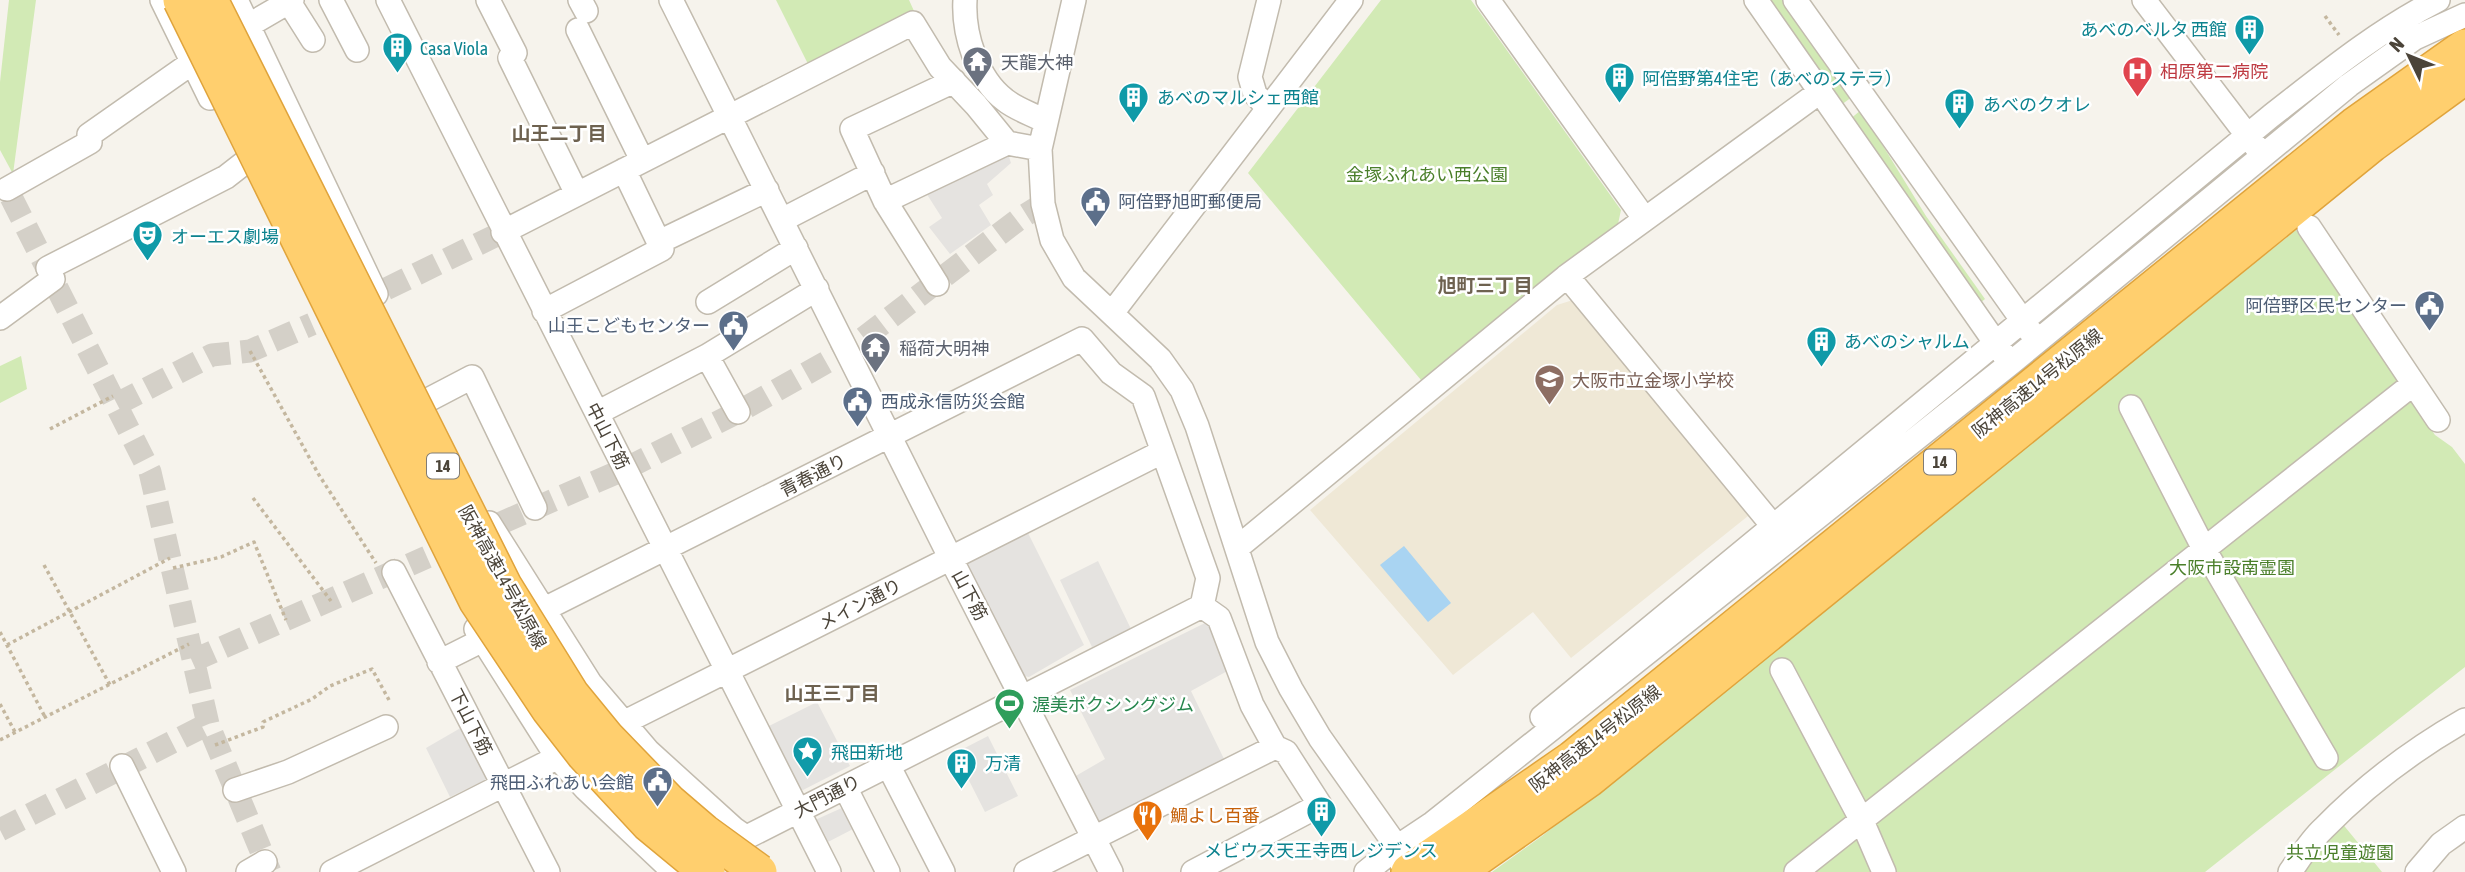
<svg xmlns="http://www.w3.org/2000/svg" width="2465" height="872" viewBox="0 0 2465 872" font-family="'Asap Condensed','Noto Sans JP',sans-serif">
  <rect width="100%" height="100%" fill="#f6f3ec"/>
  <path fill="#efe8d6" d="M1573,300L1748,508V516L1571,658L1533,612L1453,675L1310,510L1557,305Z"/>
  <path fill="#d2eab5" d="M9,0H36L13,174L0,150V82Z
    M776,0H909L914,11L809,66Z
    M1381,0H1471L1621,210L1618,224L1421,380L1248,173Z
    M1766,0H1784L1852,97L1841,105Z
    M1861,110L1926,216L1985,299L1980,303L1849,120Z
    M2296,230L2435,435L2452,447L2465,464V667L2205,872H1492L1542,836Z
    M21,356L27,389L0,403V366Z
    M2341,822L2382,872H2299Z"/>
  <path fill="#e5e3e0" d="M1007,151L1011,163L987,184L993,195L979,205L991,225L950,254L929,227L942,218L921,185Z
    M1025,527L1084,645L1029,677L1019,675L963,563Z
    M1098,561L1131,629L1092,647L1060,580Z
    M1209,621L1231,669L1191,691L1225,761L1100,827L1074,777L1105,759L1070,690Z
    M817,702L850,766L803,790L796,788L765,728Z
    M464,726L489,778L450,797L426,748Z
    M988,736L1018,796L985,812L955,753Z
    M844,807L855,828L826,843L815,820Z"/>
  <path fill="#a9d4f2" d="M1404,546L1451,603L1428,622L1380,565Z"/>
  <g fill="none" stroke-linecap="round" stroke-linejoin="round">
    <path stroke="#d4d0c8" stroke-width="23" stroke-dasharray="23 11" stroke-linecap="butt" d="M11,197L150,472L208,724L270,872
      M386,289L503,232
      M117,404L212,355L250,351L312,324
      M501,523L625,469L738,412L848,350L1019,219L1043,204
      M192,661L427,557
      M0,830L208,724"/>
    <defs>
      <path id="minor" d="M162,0L210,98
        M236,0L376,294
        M331,0L357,50
        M388,0L829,872
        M488,0L515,53L510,58L577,194
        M580,0L586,11
        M671,0L951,559L1111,872
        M965,0C963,34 977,79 1005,100C1016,109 1032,114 1045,121
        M1074,0L1040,149L1043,204L1052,240L1074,278L1160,359L1182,390L1197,426L1267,642L1291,689L1320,738L1397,847L1401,862
        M1488,0L1644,218
        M1756,0L2004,355
        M1795,0L2030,331
        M2144,0L2257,148
        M289,2L313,40
        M578,30L642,160
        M237,32L292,0
        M1268,108L1255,94L1250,77L1269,0
        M7,189L90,142L89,135L203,55
        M885,201L1007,143
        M782,220L873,173
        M2309,227L2438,420
        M503,232L913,23L940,67L976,105L1007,143L1040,149
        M659,242L767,190
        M48,268L226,177L244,163
        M1567,276L1773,526
        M937,284L885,201L852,129L954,81
        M708,302L796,248
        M544,311L662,249L624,170
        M1112,313L1351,0
        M0,318L53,279
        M707,356L738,412
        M428,400L472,377L535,508
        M2131,407L2204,549L2326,758
        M597,413L707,356L817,289
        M489,523L590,683L648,751L734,829L747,838
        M1237,548L1567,276L1821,91
        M394,572L548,872
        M476,629L557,757L586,789L674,872
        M439,662L1082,339L1111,373L1143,396L1208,578L1202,606L1219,618L1252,705L1275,747L1286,752L1320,805L1193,872
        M1782,670L1862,821L1884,872
        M1542,717L2271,116C2325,74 2377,31 2438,0
        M611,729L1162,452
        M888,765L943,872
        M122,766L174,872
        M845,787L888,872
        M235,790L288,772L386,727
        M735,843L1202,606
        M248,872L265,862
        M332,872L568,752
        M1026,872L1275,747
        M1366,872L1397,847L1433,823L2011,363L2349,85L2415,38L2465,15
        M1796,872L2413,384
        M2290,872C2300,858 2310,841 2323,829C2364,787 2414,749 2465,720
        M2417,872L2441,844L2465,827"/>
      <path id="highway" d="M1409,872L1572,759L2355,125L2465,47
        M1457,872L1589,779L2372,144L2457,82"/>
    </defs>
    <use href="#minor" stroke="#c2bbae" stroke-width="26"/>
    <use href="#highway" stroke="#e0a43c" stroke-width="38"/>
    <path stroke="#c4b79f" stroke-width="3.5" stroke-dasharray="3.5 3.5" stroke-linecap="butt" d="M2325,16L2339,35
      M250,351L319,475L376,563
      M50,429L113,396
      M253,498L331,601
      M44,565L110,685
      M173,568L221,557L254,542L286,620
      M0,632L45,717
      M7,645L170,558
      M0,704L15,732
      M0,740L189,644
      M215,745L263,727V722L312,699L330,686L372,669L389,700"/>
    <use href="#minor" stroke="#fff" stroke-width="23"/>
    <use href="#highway" stroke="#ffcf6e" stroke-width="35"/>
    <defs>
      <path id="highway-bridge" d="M181,0L477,601L549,709L584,754L649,824L707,872
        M210,0L504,586L571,694L607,738L669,802L704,832L759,872"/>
    </defs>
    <use href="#highway-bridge" stroke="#e0a43c" stroke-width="38" stroke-linecap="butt"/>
    <use href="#highway-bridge" stroke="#ffcf6e" stroke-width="35"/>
  </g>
  <defs>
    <symbol id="building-pin" viewBox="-11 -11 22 30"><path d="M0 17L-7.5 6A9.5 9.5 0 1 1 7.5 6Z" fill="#0f9aa8" stroke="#fff"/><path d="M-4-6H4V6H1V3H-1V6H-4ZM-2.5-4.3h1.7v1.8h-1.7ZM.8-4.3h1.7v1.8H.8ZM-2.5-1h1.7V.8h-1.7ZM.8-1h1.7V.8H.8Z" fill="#fff"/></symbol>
    <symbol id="temple-pin" viewBox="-11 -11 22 30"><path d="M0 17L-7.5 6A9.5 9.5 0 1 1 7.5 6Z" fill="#6b7280" stroke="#fff"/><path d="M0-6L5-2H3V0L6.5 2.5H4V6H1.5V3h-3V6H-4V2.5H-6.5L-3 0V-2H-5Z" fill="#fff"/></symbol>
    <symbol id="hospital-pin" viewBox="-11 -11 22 30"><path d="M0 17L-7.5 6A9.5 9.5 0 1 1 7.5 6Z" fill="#e0444e" stroke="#fff"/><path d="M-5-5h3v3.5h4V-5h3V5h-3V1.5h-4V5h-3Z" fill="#fff"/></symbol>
    <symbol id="civic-pin" viewBox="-11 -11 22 30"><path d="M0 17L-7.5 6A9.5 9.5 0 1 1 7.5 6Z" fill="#5c6f8a" stroke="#fff"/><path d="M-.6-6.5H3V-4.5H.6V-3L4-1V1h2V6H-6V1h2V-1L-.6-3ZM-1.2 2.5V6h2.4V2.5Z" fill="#fff"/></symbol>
    <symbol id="theatre-pin" viewBox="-11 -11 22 30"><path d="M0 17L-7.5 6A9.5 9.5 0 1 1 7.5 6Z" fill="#0f9aa8" stroke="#fff"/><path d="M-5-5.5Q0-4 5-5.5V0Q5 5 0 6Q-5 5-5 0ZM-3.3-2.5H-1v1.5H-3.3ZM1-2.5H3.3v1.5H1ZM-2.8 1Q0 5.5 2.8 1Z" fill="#fff"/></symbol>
    <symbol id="school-pin" viewBox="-11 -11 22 30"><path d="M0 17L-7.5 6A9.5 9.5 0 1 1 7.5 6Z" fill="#8d6e63" stroke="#fff"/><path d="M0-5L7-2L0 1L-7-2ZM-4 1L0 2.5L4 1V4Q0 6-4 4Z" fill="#fff"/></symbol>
    <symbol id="stadium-pin" viewBox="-11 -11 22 30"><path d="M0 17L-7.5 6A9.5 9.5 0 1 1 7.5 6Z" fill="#2e9e5b" stroke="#fff"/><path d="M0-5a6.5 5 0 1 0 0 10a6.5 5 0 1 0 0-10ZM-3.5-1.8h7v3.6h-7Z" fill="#fff"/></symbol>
    <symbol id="sight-pin" viewBox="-11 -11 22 30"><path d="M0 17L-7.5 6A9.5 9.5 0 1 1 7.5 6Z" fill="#0f9aa8" stroke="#fff"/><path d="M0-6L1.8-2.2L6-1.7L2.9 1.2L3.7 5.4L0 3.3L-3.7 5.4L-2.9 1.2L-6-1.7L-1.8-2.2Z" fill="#fff"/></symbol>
    <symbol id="restaurant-pin" viewBox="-11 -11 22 30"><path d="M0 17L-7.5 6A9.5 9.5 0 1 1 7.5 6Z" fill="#e8710a" stroke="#fff"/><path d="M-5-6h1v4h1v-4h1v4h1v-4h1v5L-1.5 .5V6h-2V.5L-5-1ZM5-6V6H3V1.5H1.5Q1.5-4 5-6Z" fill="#fff"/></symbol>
  </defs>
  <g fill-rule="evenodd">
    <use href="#building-pin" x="2232" y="12" width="35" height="47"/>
    <use href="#building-pin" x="380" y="30" width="35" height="47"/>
    <use href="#temple-pin" x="960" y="44" width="35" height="47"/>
    <use href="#hospital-pin" x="2120" y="54" width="35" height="47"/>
    <use href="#building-pin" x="1602" y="60" width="35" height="47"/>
    <use href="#building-pin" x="1116" y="80" width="35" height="47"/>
    <use href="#building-pin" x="1942" y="86" width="35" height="47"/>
    <use href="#civic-pin" x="1078" y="184" width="35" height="47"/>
    <use href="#theatre-pin" x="130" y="218" width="35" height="47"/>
    <use href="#civic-pin" x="2412" y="288" width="35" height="47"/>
    <use href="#civic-pin" x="716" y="308" width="35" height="47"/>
    <use href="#building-pin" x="1804" y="324" width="35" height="47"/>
    <use href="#temple-pin" x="858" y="330" width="35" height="47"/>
    <use href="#school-pin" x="1532" y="362" width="35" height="47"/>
    <use href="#civic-pin" x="840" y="384" width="35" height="47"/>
    <use href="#stadium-pin" x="992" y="686" width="35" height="47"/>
    <use href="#sight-pin" x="790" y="734" width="35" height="47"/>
    <use href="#building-pin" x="944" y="746" width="35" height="47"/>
    <use href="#civic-pin" x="640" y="764" width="35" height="47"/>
    <use href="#building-pin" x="1304" y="794" width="35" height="47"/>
    <use href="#restaurant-pin" x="1130" y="798" width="35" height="47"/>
  </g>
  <g text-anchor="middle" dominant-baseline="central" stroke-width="5" stroke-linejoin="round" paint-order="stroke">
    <g fill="#fff" stroke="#817c74" stroke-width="2">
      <rect x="1924" y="449.5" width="32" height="25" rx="5"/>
      <rect x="427" y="453.5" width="32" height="25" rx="5"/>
    </g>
    <g font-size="16" font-weight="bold" fill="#4b4439">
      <text x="1940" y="462">14</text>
      <text x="443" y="466">14</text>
    </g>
    <g font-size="18" fill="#0d838f" stroke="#fff" text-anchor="start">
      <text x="2227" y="29" text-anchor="end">あべのベルタ 西館</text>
      <text x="420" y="48">Casa Viola</text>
      <text x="1642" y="78">阿倍野第4住宅（あべのステラ）</text>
      <text x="1157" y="97">あべのマルシェ西館</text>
      <text x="1983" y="104">あべのクオレ</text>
      <text x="171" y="236">オーエス劇場</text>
      <text x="1844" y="341">あべのシャルム</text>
      <text x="831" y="752">飛田新地</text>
      <text x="985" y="763">万清</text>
      <text x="1321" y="850" text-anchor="middle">メビウス天王寺西レジデンス</text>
    </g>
    <g font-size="18" fill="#5b616d" stroke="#fff" text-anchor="start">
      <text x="1001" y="62">天龍大神</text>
      <text x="899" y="348">稲荷大明神</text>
    </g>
    <g font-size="18" fill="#be3a42" stroke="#fff" text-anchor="start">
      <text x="2160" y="71">相原第二病院</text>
    </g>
    <g font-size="18" fill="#4a7f2a" stroke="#fff">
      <text x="1427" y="174">金塚ふれあい西公園</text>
      <text x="2232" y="567">大阪市設南霊園</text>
      <text x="2340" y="852">共立児童遊園</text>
    </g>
    <g font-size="18" fill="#4e5e75" stroke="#fff" text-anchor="end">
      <text x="1118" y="201" text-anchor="start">阿倍野旭町郵便局</text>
      <text x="2407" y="305">阿倍野区民センター</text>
      <text x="710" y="325">山王こどもセンター</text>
      <text x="881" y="401" text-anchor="start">西成永信防災会館</text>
      <text x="634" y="782">飛田ふれあい会館</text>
    </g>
    <g font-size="18" fill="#785e54" stroke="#fff" text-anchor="start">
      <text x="1572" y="380">大阪市立金塚小学校</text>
    </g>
    <g font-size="18" fill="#4b4439" stroke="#fff">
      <text transform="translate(2037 383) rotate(-39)">阪神高速14号松原線</text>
      <text transform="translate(608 436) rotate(63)">中山下筋</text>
      <text transform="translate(813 475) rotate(-27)">青春通り</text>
      <text transform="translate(503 577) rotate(61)">阪神高速14号松原線</text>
      <text transform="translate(970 595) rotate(62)">山下筋</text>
      <text transform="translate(860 604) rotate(-27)">メイン通り</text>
      <text transform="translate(471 722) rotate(63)">下山下筋</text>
      <text transform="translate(1595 738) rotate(-38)">阪神高速14号松原線</text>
      <text transform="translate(827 796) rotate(-27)">大門通り</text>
    </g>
    <g font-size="18" fill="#27864d" stroke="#fff" text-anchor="start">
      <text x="1032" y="704">渥美ボクシングジム</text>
    </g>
    <g font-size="18" fill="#c56008" stroke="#fff" text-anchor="start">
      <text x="1170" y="815">鯛よし百番</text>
    </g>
    <g font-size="19" font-weight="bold" fill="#6e6250" stroke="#fff">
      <text x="559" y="133">山王二丁目</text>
      <text x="1485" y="285">旭町三丁目</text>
      <text x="832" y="693">山王三丁目</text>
    </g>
  </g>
  <g transform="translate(2409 56) rotate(313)" stroke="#ffffff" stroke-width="5" paint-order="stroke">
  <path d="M0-5L12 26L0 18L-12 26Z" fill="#4b4439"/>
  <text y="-10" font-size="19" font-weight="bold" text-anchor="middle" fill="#4b4439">N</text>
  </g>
</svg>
